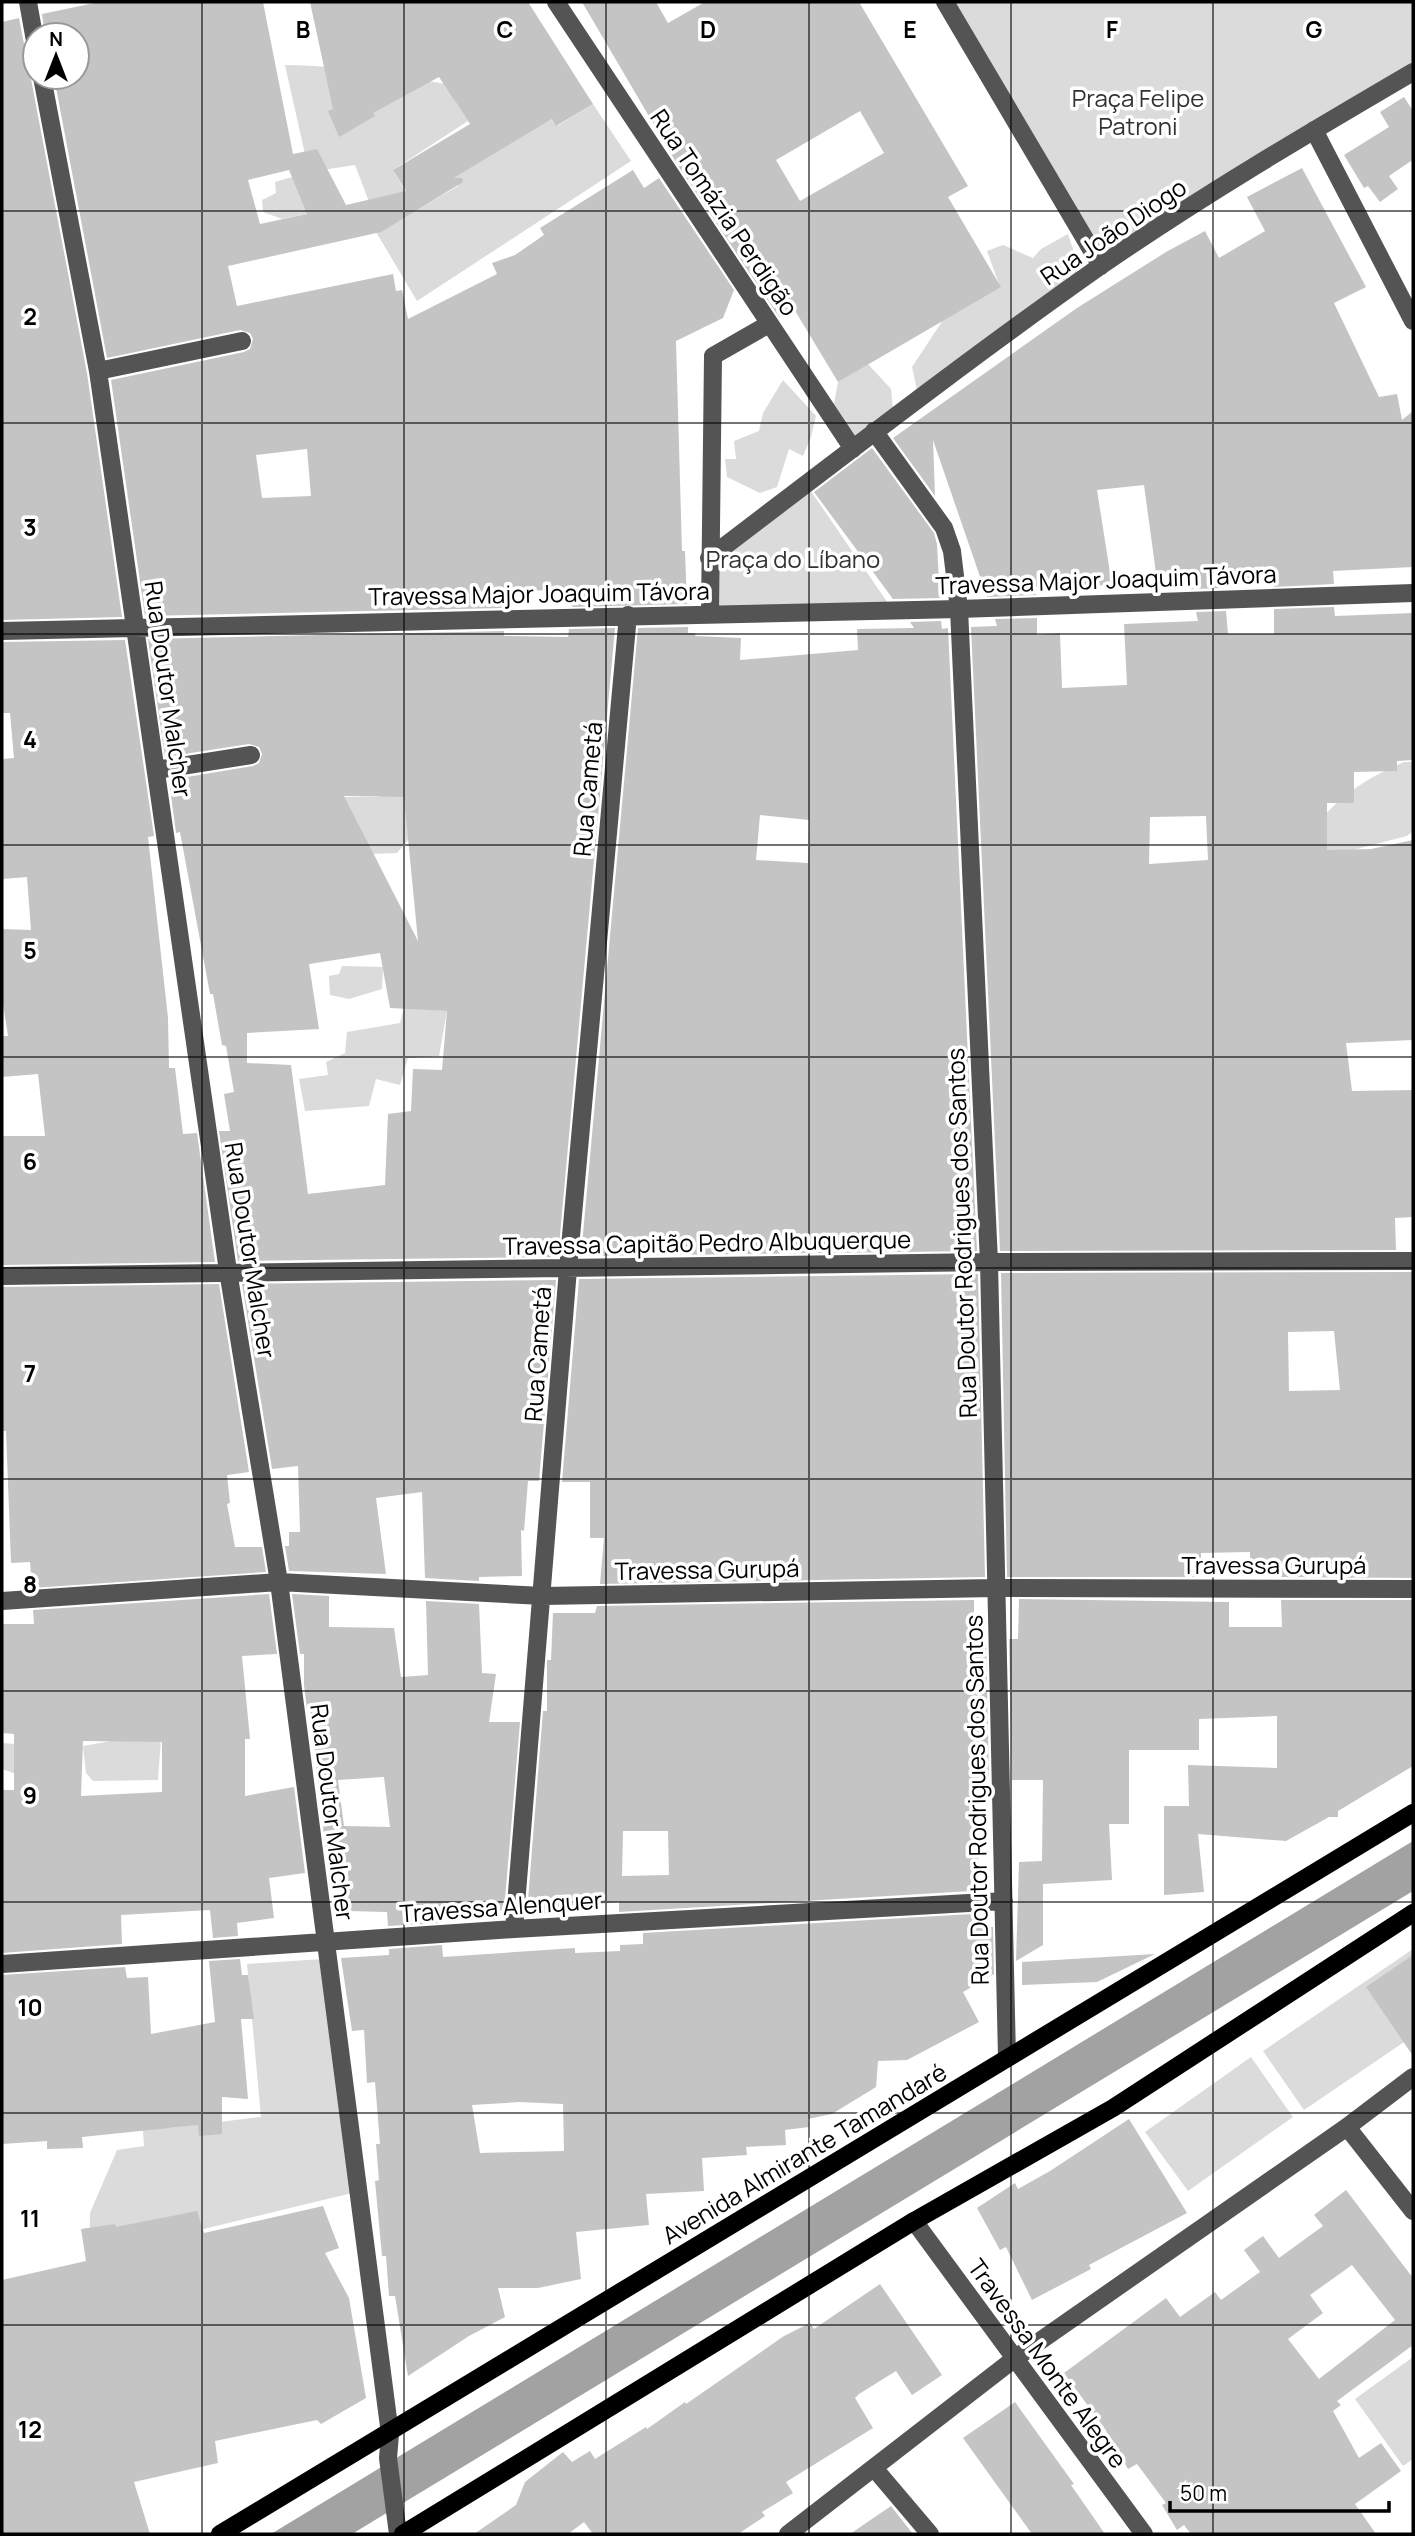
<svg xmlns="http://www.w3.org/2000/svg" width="1415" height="2536" viewBox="0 0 1415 2536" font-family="Manrope,sans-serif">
  <rect width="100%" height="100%" fill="#fff"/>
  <path fill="#dbdbdb" d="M958,2H1413V68L1102,261L952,6Z
    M285,65C349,65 411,81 474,87L454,100L468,121L393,170L407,194L396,222L458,186L454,178L552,119L557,126L593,104L631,161L417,301L376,232L368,199L355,165L309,172Z
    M292,177L312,213L282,219L263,212L262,200L276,193L275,182Z
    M1068,234L1081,274L917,390L912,367L943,320L1000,287L987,251L1003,245L1033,258L1041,249Z
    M868,364L891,389L893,410L854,437L834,404L838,382Z
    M783,380L816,416L811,437L803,456L789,449L777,487L760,493L727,477L725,459H736L734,441L759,431L763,413Z
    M806,484L892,609L710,613L711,553Z
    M1404,762H1413V831L1407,836L1341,853L1298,848C1330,804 1355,783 1404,762Z
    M406,781L413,834L397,853L344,855L359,826L344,797H380Z
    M342,966L383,967L382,989L349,999L330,995L329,976L339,974Z
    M404,1008L447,1011L439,1056L408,1058L400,1085L376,1079L369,1106L305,1111L299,1079L328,1075L326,1062L345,1053L347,1032L400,1023Z
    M161,1739L158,1780L93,1781L86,1773L83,1746L117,1740Z
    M2,1743L29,1745L36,1781L2,1769Z
    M1413,1949V2036L1304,2110L1263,2051Z
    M323,1959L352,2193L89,2257L90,2213L117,2150L144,2146L142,2115L170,2128L261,2117L247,1964Z
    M1251,2057L1293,2117L1188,2191L1145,2132Z
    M1413,2357V2459L1403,2466L1355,2399Z"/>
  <path fill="#a2a2a2" d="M1413,1841V1891L352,2534H271Z"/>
  <path fill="#c4c4c4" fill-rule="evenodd" d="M99,2H263L293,154L317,149L346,205L406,191L393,170L470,124L439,77L373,113L375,116L339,137L328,111L333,109L310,2H528L593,104L556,126L552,119L454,178H462L463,182L381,232L228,266L237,306L393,274L396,291L402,290L408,319L497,274L492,263L515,255L544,235L540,228L633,170L644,188L659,178L734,290L723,318L676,341L682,551H685L687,604L572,607L575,589L501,592L502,608L145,616L111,380L244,352L250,349L253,339L250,333L240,330L107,358L54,77H77V35H45L42,14ZM289,170L307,214L260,224L248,180ZM307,449L311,496L262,498L256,455Z
    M582,2H656L668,23L705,2H859L968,186L948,197L1001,287L838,382L794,309L779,317L677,164ZM860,111L884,153L800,201L776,160Z
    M19,18L24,44L35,52L31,79L87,373L122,617L2,620V22Z
    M1404,97L1413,111V164L1411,161L1389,176L1398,189L1380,202L1368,186L1364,188L1344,155L1389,127L1380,112Z
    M1302,168L1366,287L1334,303L1379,397L1397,394L1402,420L1413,411V567L1333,571L1334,584L1274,587V577L1225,579V588L1191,589L1186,569L1156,573L1144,485L1097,490L1112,585L1036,587V595L987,597L933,440L935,496L893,438L1077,308L1166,252L1205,231L1219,258L1265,231L1247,197Z
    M872,448L934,533L937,544L940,598L893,599L814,492Z
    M1334,607L1335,616L1413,613V760L1397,761V771L1354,772V803H1327V850L1371,849L1413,840V1040L1346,1043L1352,1091L1413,1090V1217L1395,1218L1396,1250L1000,1251L971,627L997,626L995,619L1037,618V635L1060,633L1062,688L1127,685L1124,624L1198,621L1196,612L1226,611L1228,634H1274V609ZM1206,816L1208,860L1149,864L1150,817Z
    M941,621L942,629L948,628L977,1251L581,1256L638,628L688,627V633H696L695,636L741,638L740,660L858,650L857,629L914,628L910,622ZM760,815L809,820L808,863L756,860Z
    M615,628L558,1257L238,1261L219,1131H230L224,1094L234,1092L226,1046L222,1045L213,994H210L180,832L176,833L169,780L253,766L259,763L262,754L259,747L249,744L165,757L148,639L504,631V636L568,637L569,629ZM344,796L404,797L418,941ZM380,953L390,1008L447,1011L442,1070L413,1069L411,1111L388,1114L385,1185L308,1194L291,1065L247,1063V1033L319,1029L309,964Z
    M125,640L154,836L148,837L168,1018L169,1068H175L183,1134L197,1133L215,1262L2,1265V1136H45L38,1074L2,1077V1036H8L2,997V929L31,930L27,877L2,879V759L14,758L10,713H2V642Z
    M1413,1272V1578L1276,1577L1275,1566H1250V1552L1201,1553V1577H1007L1001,1273ZM1334,1331L1340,1390L1289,1391L1288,1332Z
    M978,1274L985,1577L600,1584L604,1538H590V1482H562L579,1279Z
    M556,1280L539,1481H528L524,1531L521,1530L522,1576L479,1577V1581L425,1578L422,1492L376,1498L386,1574L289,1571L285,1546H289V1532H300L298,1466L272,1469L242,1284Z
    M219,1284L249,1472L227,1475L230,1503L227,1504L235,1547H262L266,1572L32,1588L30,1562L11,1563L6,1431H2V1287Z
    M269,1594L277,1654L242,1656L250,1739H245V1796L294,1787L305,1873L269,1878L274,1918L237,1923L238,1936L213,1938L210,1910L121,1915L122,1944L2,1953V1790H14V1734L2,1733V1624H34L33,1610ZM83,1741L162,1742V1792L81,1796Z
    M292,1594L329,1596V1627L394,1628L401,1677L428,1675L426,1601L479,1604L482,1673L496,1674L489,1722H520L504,1911H440L441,1923L388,1926L387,1912L347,1911L348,1871H328L310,1709H307L304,1685V1654H300ZM384,1777L390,1827L344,1826L338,1780Z
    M1019,1599L1229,1602V1627H1282L1281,1600H1413V1766L1338,1811V1817H1329L1286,1841L1198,1834L1204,1892L1164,1895V1806H1189L1188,1765L1277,1768V1716L1199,1719V1750H1129V1824H1109L1112,1880L1043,1884V1945L1016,1961L1019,1862L1042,1861L1043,1780H1012L1009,1639H1018Z
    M974,1600V1640H986L989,1780H976L979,1879H971V1891L619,1912V1902L573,1906V1914L527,1913L542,1723L543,1711H547V1660H551L553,1613H595L597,1606ZM623,1831H668L669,1875L622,1876Z
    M972,1914L973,1927H993L994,1974L963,1992L979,2022L907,2060L878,2061L876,2087L832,2114L808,2119L809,2127L785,2130L786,2145L746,2147L747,2155L702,2158L704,2191L646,2194L649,2225L576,2232L581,2279L538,2288H498L505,2317L469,2336L408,2376L395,2296H389L386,2256H382L375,2181L379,2180L376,2144H380L375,2082L367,2083L364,2030L352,2031L341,1958L389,1955V1949L442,1945L443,1957L575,1948V1953L620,1951V1945L643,1944V1933ZM520,2102L563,2104L564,2151L480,2153L472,2105Z
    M1155,1954L1097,1982L1022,1985V1962Z
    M1413,1955V2056L1366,1987Z
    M240,1959L242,1975H248L254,2019H241L248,2099L222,2097V2134L199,2136L198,2125L82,2137L83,2148L47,2149V2141L2,2144V1975L125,1967L127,1978L148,1977L151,2034L215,2022L209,1961Z
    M1129,2119L1187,2213L1089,2265L1091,2269L1032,2300L1006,2247L1000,2250L977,2208L1015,2183L1018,2189L1050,2171Z
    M1346,2190L1413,2278V2345L1337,2401L1341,2405L1333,2411L1359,2458L1381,2443L1401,2471L1355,2504L1376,2534H1191L1184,2525L1177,2530L1162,2505L1166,2503L1137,2464L1128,2469L1105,2429L1064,2373L1166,2298L1180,2317L1215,2292L1221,2300L1260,2272L1244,2250L1263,2236L1279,2258L1323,2226L1314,2215ZM1352,2265L1395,2320L1319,2379L1288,2339L1323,2313L1310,2295Z
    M323,2206L339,2248L325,2253L349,2298L366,2398L321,2424L317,2420L215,2441L218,2463L134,2482L150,2534H2V2280L86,2261L81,2229L115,2224L116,2227L197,2211L204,2233Z
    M880,2284L942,2375L912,2395L896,2371L859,2394L855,2398L873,2428L786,2482L793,2493L762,2512L765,2516L738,2534H593L584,2522L568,2534H474L516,2505L525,2482L563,2452L572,2462L590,2451L595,2459L646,2427L647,2429L685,2402L686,2404L784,2336L810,2323L814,2329Z
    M1015,2402L1074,2484L1071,2485L1105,2534H1032L963,2438Z
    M891,2506L913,2534H850Z"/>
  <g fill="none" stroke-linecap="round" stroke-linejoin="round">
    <path stroke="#545454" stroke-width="18" d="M28,2L35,41
      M556,2L853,449
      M945,2L1101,266
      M42,77L98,371L228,1271L279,1582L390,2434L388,2458L398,2534
      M1314,130L1413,321
      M98,371L242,341
      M874,431L944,528L952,551L959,609L989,1262L1007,2058
      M709,558C838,460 967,360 1099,267C1200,197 1307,134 1413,72
      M710,613L713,356L769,324
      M2,631L959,609L1413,593
      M156,770L251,755
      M2,1276L989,1262L1413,1261
      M2,1601L279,1582L543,1596L995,1588L1413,1589
      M514,1929L568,1269L628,615
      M2,1964L514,1929L1004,1901
      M1347,2127L1413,2211
      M914,2221L1144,2534
      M874,2468L930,2534
      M788,2534L1014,2359L1347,2127L1413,2077"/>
    <path stroke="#000" stroke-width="18" d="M220,2534L1413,1813
      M403,2534L914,2221L1113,2108L1413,1913"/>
  </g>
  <path fill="none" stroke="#000" stroke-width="2" stroke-opacity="0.55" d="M202,2V2534M404,2V2534M606,2V2534M809,2V2534M1011,2V2534M1213,2V2534M2,211H1413M2,423H1413M2,634H1413M2,845H1413M2,1057H1413M2,1268H1413M2,1479H1413M2,1691H1413M2,1902H1413M2,2113H1413M2,2325H1413"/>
  <g text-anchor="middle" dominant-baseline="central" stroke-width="7" stroke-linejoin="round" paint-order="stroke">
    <g font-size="24" fill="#323232" stroke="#fff">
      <text x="1138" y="97">Praça Felipe<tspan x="1138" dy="28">Patroni</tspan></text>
      <text x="793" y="558">Praça do Líbano</text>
    </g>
    <g font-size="24" fill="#000" stroke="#fff">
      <text transform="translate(725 212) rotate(56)">Rua Tomázia Perdigão</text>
      <text transform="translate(1113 231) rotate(-34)">Rua João Diogo</text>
      <text transform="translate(1106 579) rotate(-2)">Travessa Major Joaquim Távora</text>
      <text transform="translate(539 593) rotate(-1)">Travessa Major Joaquim Távora</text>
      <text transform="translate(169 689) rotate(82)">Rua Doutor Malcher</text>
      <text transform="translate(587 789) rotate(-85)">Rua Cametá</text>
      <text transform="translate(961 1233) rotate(-92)">Rua Doutor Rodrigues dos Santos</text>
      <text transform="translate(707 1242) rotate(-1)">Travessa Capitão Pedro Albuquerque</text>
      <text transform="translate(251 1250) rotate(81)">Rua Doutor Malcher</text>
      <text transform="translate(537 1354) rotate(-86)">Rua Cametá</text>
      <text x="1274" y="1564">Travessa Gurupá</text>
      <text transform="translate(707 1569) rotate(-1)">Travessa Gurupá</text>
      <text transform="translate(976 1800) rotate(-91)">Rua Doutor Rodrigues dos Santos</text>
      <text transform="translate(333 1812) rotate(83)">Rua Doutor Malcher</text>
      <text transform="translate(501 1906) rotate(-4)">Travessa Alenquer</text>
      <text transform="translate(804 2153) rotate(-31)">Avenida Almirante Tamandaré</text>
      <text transform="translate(1048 2363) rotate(54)">Travessa Monte Alegre</text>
    </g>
  </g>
  <g font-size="23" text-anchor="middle" font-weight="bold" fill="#000" stroke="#fff" stroke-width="7" stroke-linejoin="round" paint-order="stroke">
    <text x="303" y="38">B</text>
    <text x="505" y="38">C</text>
    <text x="708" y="38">D</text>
    <text x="910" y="38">E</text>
    <text x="1112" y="38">F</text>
    <text x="1314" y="38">G</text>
    <text x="30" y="325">2</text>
    <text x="30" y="536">3</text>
    <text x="30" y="748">4</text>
    <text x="30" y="959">5</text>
    <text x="30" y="1170">6</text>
    <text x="30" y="1382">7</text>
    <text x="30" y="1593">8</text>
    <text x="30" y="1804">9</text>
    <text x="30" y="2016">10</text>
    <text x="30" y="2227">11</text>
    <text x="30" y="2438">12</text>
  </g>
  <rect width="1415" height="2536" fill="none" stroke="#000000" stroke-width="7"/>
  <g transform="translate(56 56)"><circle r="33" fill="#ffffff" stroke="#999999" stroke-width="2"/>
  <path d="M0-5L12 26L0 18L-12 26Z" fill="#000000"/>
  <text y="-10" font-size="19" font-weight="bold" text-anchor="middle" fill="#000000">N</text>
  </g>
  <path d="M1170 2501v10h219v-10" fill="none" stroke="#000000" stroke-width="3.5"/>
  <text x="1180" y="2501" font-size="21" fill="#000000" stroke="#ffffff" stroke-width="5" paint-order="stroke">50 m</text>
</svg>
